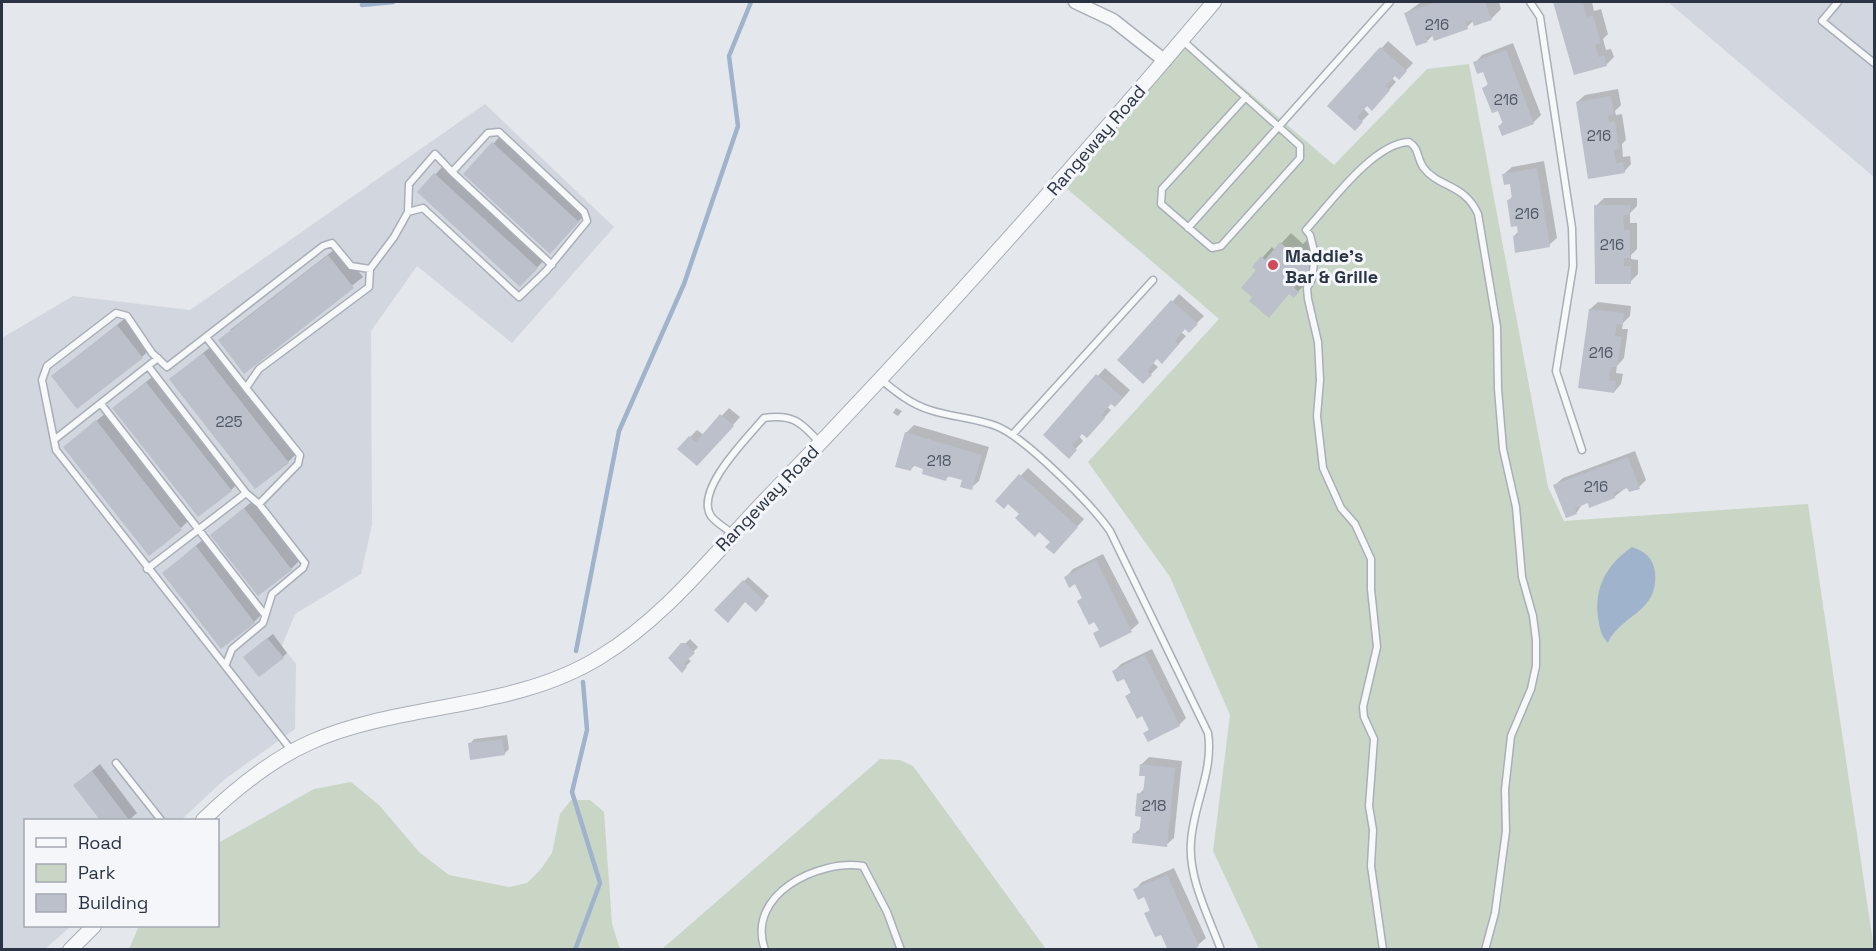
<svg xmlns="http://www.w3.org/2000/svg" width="1876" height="951" viewBox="0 0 1876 951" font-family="'Space Grotesk',sans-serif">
  <rect width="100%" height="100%" fill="#e4e7ec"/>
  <path fill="#d2d6de" d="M1668,2H1874V177Z
    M485,104L614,227L512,343L417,266L371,331L372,525L361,574L295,614L282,646L296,664L295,729L225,779L181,820H26V926H71L45,949H2V338L73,296L190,310Z"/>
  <path fill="#c9d6c5" d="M1188,40L1334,165L1427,69L1469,64L1548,487L1564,521L1808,504L1874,949H1259L1213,851L1230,715L1170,577L1088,462L1219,319L1065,187Z
    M880,759L900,760L913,766L1046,949L661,950Z
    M351,782L380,806L419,852L449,875L509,887L527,883L541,869L552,853L560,814L571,800H590L604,812L612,924L620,949H129L139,926H218V843L314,789Z"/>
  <path fill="#9fb4cc" d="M1632,547C1645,551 1653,558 1655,572C1659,613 1621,614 1608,643C1601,636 1600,629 1598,618C1594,587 1607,564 1632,547Z"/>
  <path fill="#0003" d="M1421,2H1499L1501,9L1491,19L1474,20L1467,27L1434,34L1428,40L1417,44L1406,13Z
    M1554,2H1592L1594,11L1601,9L1608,34L1603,39L1606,50L1611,49L1614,57L1606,65L1575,74Z
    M1388,41L1413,63L1399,78L1395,74L1392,78L1396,82L1379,101L1367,105L1364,109L1369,114L1354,129L1329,106Z
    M1513,43L1541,115L1533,123L1499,126L1503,122L1499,109L1484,88L1489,83L1483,70L1475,63L1482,55Z
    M1618,89L1621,105L1615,111L1616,115L1622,114L1626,140L1622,144L1623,157L1630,156L1631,164L1624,172L1590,178L1577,102L1585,95Z
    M503,133L588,211L560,242L466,174Z
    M1544,161L1557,238L1549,245L1514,236L1519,231L1508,201L1513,196L1511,182L1504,174L1512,167Z
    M445,164L547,257L530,275L419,192Z
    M1604,198H1637V206L1630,213V223H1637V249L1631,255V259L1638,260V274L1630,282L1596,206Z
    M1291,233L1303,244L1310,237L1322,251L1303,277L1308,281L1294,296L1290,292L1254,297L1262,258L1272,247L1275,250Z
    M339,246L363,277L244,372L230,330Z
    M1179,294L1204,316L1189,331L1185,328L1181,332L1186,336L1169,355L1157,358L1153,363L1158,367L1143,382L1172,302Z
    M1598,302L1631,306L1630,316L1623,323L1622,329H1628L1624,358L1617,366L1616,373L1623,374L1621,384L1614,392L1580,387L1590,309Z
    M128,316L152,347L142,357L53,376Z
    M214,344L298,452L288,462L171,379Z
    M1105,368L1130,390L1123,398L1112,402L1107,407L1111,410L1094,429L1082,432L1079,436L1083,441L1069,456L1045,434Z
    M157,373L241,480L231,490L114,408Z
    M729,408L740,417L705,457L690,437L697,430L704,435Z
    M896,408L902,411L898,416L893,413Z
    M107,412L191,518L181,528L65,447Z
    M914,425L989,447L979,481L971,488L964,479L950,475L946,479L915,465L910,470L906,433Z
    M1635,451L1646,480L1639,487L1628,486L1614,497L1583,503L1577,512L1567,516L1555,485L1563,478Z
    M1028,468L1084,519L1061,545L1052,542L1008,502L997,501Z
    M255,499L301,559L291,569L212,535Z
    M206,537L264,612L254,622L164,573Z
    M1103,554L1139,623L1131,630L1095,634L1100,629L1079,601L1083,597L1076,582L1066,577L1073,569Z
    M748,577L769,596L755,610L745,600L716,610Z
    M273,634L287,653L283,657L250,652Z
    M690,639L698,647L687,658L691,661L682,670L670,658Z
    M1152,649L1186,718L1179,725L1145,733L1150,728L1143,714L1127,696L1132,691L1125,677L1114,671L1121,664Z
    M507,735L509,749L504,754L470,744L474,739Z
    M1149,757L1182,761L1174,838L1166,845L1134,834L1142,827L1143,816L1139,794L1146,787L1147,775L1141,765Z
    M100,764L137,813L129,820H102L75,785Z
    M1174,868L1206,938L1198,945L1164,950L1168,946L1162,933L1146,914L1151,909L1145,895L1135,890L1142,882Z"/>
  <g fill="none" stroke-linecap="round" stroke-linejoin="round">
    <path stroke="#9fb4cc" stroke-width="4.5" d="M362,5L393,2
      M576,651L619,431L684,284L738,126L729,56L751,2
      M575,950L600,883L572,792L587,730L583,682"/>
  </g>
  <path fill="#bbc0ca" d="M1437,2H1485L1492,20L1474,26L1472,20L1466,22L1468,29L1434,41L1432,35L1426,37L1428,42L1416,46L1404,13Z
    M1553,2H1591L1583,4L1587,17L1593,15L1601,43L1595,45L1599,57L1604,55L1607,66L1574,75Z
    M1380,47L1407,71L1399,80L1395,76L1385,86L1390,90L1372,111L1367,106L1357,117L1363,122L1355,131L1327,106Z
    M1506,50L1534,124L1502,136L1498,126L1503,124L1498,111L1492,113L1482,88L1488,85L1483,72L1477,74L1473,62Z
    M1611,96L1614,114L1608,115L1609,122L1615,121L1619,149L1614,150L1616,163L1623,162L1625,173L1588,179L1576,102Z
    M492,142L579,222L550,254L463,174Z
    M1537,168L1550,247L1515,253L1513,236L1518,235L1517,226L1511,227L1507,200L1512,199L1510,184L1504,185L1502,174Z
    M434,173L538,268L520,287L417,192Z
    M1594,205H1630V215H1623L1624,230H1630V258H1624V266H1631V284H1595Z
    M1280,242L1292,253L1298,246L1312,262L1310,269L1294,288L1299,292L1294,298L1289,294L1269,318L1249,301L1252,297L1241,288L1256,270L1252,267L1261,256L1265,260Z
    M328,255L354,288L244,374L218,340Z
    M1171,300L1198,324L1189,333L1185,329L1175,341L1179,344L1162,364L1157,359L1147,371L1152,375L1143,384L1117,360Z
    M1589,309L1624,313L1623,325L1617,324L1615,336L1622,337L1617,367H1611L1609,380L1616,381L1614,393L1578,388Z
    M117,325L143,358L77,409L51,376Z
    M203,353L289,463L255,489L169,379Z
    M1096,374L1123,398L1115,407L1111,404L1101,415L1105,418L1087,438L1082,434L1072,445L1077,450L1069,459L1043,435Z
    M146,382L232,491L198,517L112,408Z
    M720,414L734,426L697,466L677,449L689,436L696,442Z
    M96,420L182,530L149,556L63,447Z
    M905,432L982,455L972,490L960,487L962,480L947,476L946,481L922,474L923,469L912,465L911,471L895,467Z
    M1628,457L1640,489L1629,492L1627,488L1613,493L1615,498L1589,508L1588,503L1575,508L1577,514L1566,518L1553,485Z
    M1019,474L1078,527L1054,554L1045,547L1050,542L1039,532L1035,537L1015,518L1019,514L1008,504L1004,509L995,501Z
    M244,508L292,570L258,596L210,535Z
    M196,546L255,623L221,649L162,573Z
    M1096,560L1132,632L1100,648L1093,633L1099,630L1094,622L1089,625L1077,601L1082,598L1075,584L1069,588L1064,577Z
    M743,580L765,602L756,612L745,602L728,623L714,610Z
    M267,638L284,658L259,677L243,657Z
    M681,643H685L695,653L684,663L687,667L682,673L668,658Z
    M1145,655L1180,726L1148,742L1143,733L1149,730L1142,716L1137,719L1125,696L1131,693L1124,679L1117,682L1112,671Z
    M502,739L505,755L470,760L468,743Z
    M1140,764L1175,768L1167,847L1132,843L1133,833L1139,834L1141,817L1135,816L1137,793L1143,794L1145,776H1139Z
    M92,771L129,820H100L73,785Z
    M1167,875L1199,946L1192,950H1163L1167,948L1161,935L1155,937L1144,913L1150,911L1144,897L1138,900L1133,889Z"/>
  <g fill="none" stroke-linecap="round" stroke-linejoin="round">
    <defs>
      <path id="service" d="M1530,2L1540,17L1572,228L1573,266L1556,371L1582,450
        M1838,2L1822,21L1874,63
        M1182,40L1300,146V158L1221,246L1212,248L1161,204L1162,189L1246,97
        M452,172L552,265
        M1188,228L1390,2
        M206,337L246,388
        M148,366L246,493L259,504
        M879,378C895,391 910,404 930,410C951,417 975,418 996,426C1025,437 1092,505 1110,531L1208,733C1214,771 1193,805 1191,842C1188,878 1209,917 1221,950
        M101,404L265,615
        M1013,434L1153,280
        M54,440L158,358
        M733,534C727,529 716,523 711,516C694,490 748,437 764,418C793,414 801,422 819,442
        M147,569L246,493
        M226,664L232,649L263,623L272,594L303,568L305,563L259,504L298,464L300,455L246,388L259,369L369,287L370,269L394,237L408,212L409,184L435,154L452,172L488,133L499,132L584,212L587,221L546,271L519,297L423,208L408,212
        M292,751L56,450L42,380L47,366L116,313L127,316L152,353L167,367L323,246L332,243L351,266L370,269
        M116,763L161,820
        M765,950C745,894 819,859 863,866L887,912L901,950
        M1383,950L1371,866L1373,830L1369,806L1374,739L1364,717L1363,707L1377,647L1371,589V559L1355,524L1341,508L1323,468L1317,416L1320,380L1318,342L1308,299L1307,288L1312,279L1315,255L1310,235L1306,230C1329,205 1373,143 1409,142C1419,148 1417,158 1423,167C1438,188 1464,183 1478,214L1497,327L1498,389L1503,449L1516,507L1522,577L1533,616L1536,640V666L1531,689L1511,736L1505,790L1506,831L1495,913L1485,950"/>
      <path id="minor" d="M1075,2L1113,20L1165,61"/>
      <path id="tertiary" d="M203,820C235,789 270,760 311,742C402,702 513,711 600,657C668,616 719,547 774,491C927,333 1073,169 1214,2
        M70,950L94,926"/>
    </defs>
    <use href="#service" stroke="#a9aeb7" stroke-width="9"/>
    <use href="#minor" stroke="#a9aeb7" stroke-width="15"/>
    <use href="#tertiary" stroke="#a9aeb7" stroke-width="16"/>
    <use href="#service" stroke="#f7f8fa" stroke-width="6"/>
    <use href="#minor" stroke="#f7f8fa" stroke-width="12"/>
    <use href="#tertiary" stroke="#f7f8fa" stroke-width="14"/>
  </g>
  <circle fill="#d1495b" stroke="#f4f6f9" stroke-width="2" cx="1273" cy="265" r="6"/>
  <g text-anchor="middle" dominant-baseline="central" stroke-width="6" stroke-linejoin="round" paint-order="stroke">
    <g font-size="15" fill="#4f5766">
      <text x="1437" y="24">216</text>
      <text x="1506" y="99">216</text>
      <text x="1599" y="135">216</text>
      <text x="1527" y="213">216</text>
      <text x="1612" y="244">216</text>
      <text x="1601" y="352">216</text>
      <text x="229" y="421">225</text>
      <text x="939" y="460">218</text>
      <text x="1596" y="486">216</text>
      <text x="1154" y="805">218</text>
    </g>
    <g font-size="18" fill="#2b3445" stroke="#f4f6f9">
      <text transform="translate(1096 140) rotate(-49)">Rangeway Road</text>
      <text transform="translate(767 498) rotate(-46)">Rangeway Road</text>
    </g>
    <g font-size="18" font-weight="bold" fill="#2b3445" stroke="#f4f6f9" text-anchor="start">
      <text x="1285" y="255">Maddie's<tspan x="1285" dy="21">Bar &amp; Grille</tspan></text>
    </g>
  </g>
  <rect width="1876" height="951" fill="none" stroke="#2b3445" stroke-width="6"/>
  <rect x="24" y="819" width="195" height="108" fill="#f4f6f9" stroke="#a4a8b1" stroke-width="1.5"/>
  <rect x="36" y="838" width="30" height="9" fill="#f7f8fa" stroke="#a4a8b1" stroke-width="1.5"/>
  <text x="78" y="849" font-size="18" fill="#2b3445">Road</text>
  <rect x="36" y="864" width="30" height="18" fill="#c9d6c5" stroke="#a4a8b1" stroke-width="1.5"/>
  <text x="78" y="879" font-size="18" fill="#2b3445">Park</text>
  <rect x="36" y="894" width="30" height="18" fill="#bbc0ca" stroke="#a4a8b1" stroke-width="1.5"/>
  <text x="78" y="909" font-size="18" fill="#2b3445">Building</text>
</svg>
